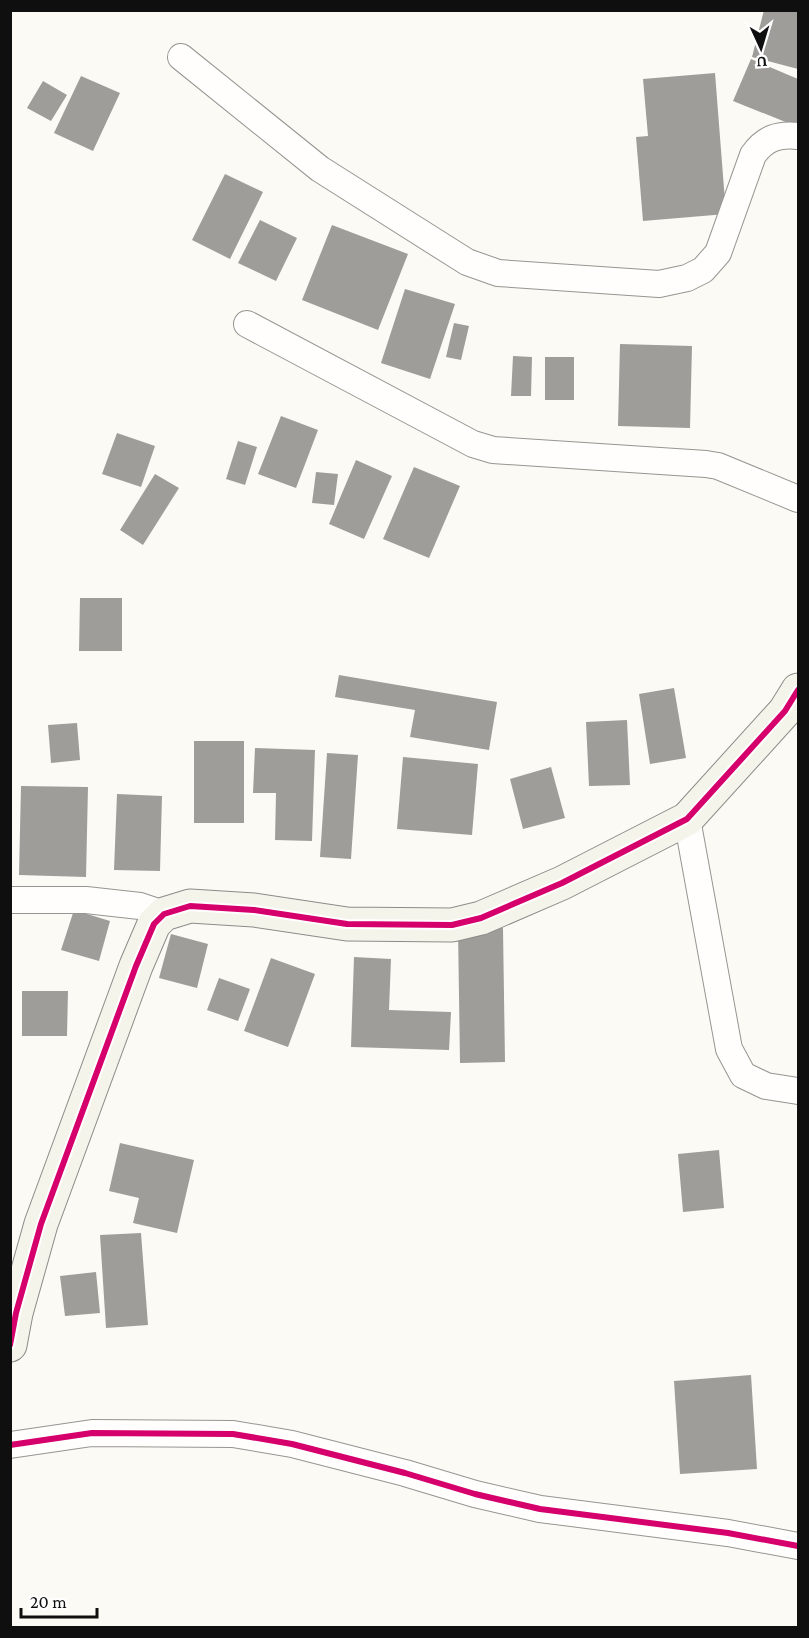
<svg xmlns="http://www.w3.org/2000/svg" width="809" height="1638" viewBox="0 0 809 1638" font-family="'Crimson Pro',serif">
  <rect width="100%" height="100%" fill="#fcfaf4"/>
  <path fill="#9f9d99" d="M764,10H798V69L752,57Z
    M751,59L798,79V127L733,101Z
    M715,73L726,214L643,221L636,137L648,136L643,79Z
    M81,76L120,93L93,151L54,133Z
    M43,81L67,95L51,121L27,108Z
    M225,174L263,192L230,259L192,240Z
    M260,220L297,238L276,281L238,263Z
    M332,225L408,254L378,330L302,300Z
    M405,289L455,304L430,379L381,363Z
    M454,323L469,326L461,360L446,357Z
    M620,344L692,346L690,428L618,426Z
    M513,356L532,357L531,396H511Z
    M545,357H574V400H545Z
    M281,416L318,430L296,488L258,474Z
    M117,433L155,446L141,487L102,474Z
    M238,441L257,447L245,485L226,479Z
    M356,460L392,476L364,539L329,524Z
    M414,467L460,486L429,558L383,539Z
    M316,472L338,474L334,505L312,503Z
    M155,474L179,488L143,545L120,530Z
    M80,598H122V651H79Z
    M339,675L497,702L489,750L410,737L415,710L335,697Z
    M674,688L686,758L650,764L639,694Z
    M627,720L630,785L589,786L586,722Z
    M77,723L80,760L51,763L48,725Z
    M194,741H244V823H194Z
    M255,748L315,750L312,841L275,840L276,793H253Z
    M327,753L358,755L351,859L320,857Z
    M403,757L478,764L472,835L397,829Z
    M551,767L565,818L523,829L510,779Z
    M21,786L88,787L86,877L19,875Z
    M117,794L162,796L160,871L114,870Z
    M74,910L110,921L99,961L61,950Z
    M503,928L505,1062L460,1063L458,929Z
    M171,934L208,944L197,988L159,978Z
    M354,957L391,959L389,1010L451,1012L449,1050L351,1047Z
    M271,958L315,974L288,1047L244,1031Z
    M219,978L250,989L238,1021L207,1010Z
    M22,991H68L67,1036H22Z
    M120,1143L194,1160L177,1233L133,1223L139,1198L109,1191Z
    M719,1150L724,1208L683,1212L678,1154Z
    M141,1233L148,1325L106,1328L100,1235Z
    M96,1272L100,1313L65,1316L60,1276Z
    M751,1375L757,1469L680,1474L674,1381Z"/>
  <g fill="none" stroke-linecap="round" stroke-linejoin="round">
    <defs>
      <path id="street" d="M181,57L320,169L467,262L498,273L659,284L687,278L703,270L718,253L753,155C765,138 778,134 798,136
        M247,324L473,444L493,450L706,464L718,466L798,499
        M687,819L729,1049L743,1075L766,1086L798,1091
        M10,900H86L140,906L164,914
        M10,1445L92,1433L233,1434L292,1444L405,1473L475,1494L540,1509L728,1533L798,1546"/>
      <path id="secondary" d="M10,1345L16,1313L41,1224L136,966L154,924L164,914L190,906L254,910L347,924L452,925L481,918L562,883L687,819L785,711L798,690"/>
    </defs>
    <use href="#street" stroke="#969592" stroke-width="28"/>
    <use href="#secondary" stroke="#8c8b89" stroke-width="35"/>
    <use href="#street" stroke="#fffefd" stroke-width="26"/>
    <use href="#secondary" stroke="#f5f4eb" stroke-width="33"/>
    <defs>
      <path id="cycleway" d="M10,1345L16,1313L41,1224L136,966L154,924L164,914L190,906L254,910L347,924L452,925L481,918L562,883L687,819L785,711L798,690
        M10,1445L92,1433L233,1434L292,1444L405,1473L475,1494L540,1509L728,1533L798,1546"/>
    </defs>
    <use href="#cycleway" stroke="#fff" stroke-width="10"/>
    <use href="#cycleway" stroke="#d6006c" stroke-width="6"/>
  </g>
  <rect width="809" height="1638" fill="none" stroke="#0f0f0f" stroke-width="24"/>
  <g transform="translate(761 48) rotate(176)" stroke="#ffffff" stroke-width="4.5" paint-order="stroke">
  <path d="M0-4.5L10 22L0 15L-10 22Z" fill="#0f0f0f"/>
  <text y="-9" font-size="16" font-weight="bold" text-anchor="middle" fill="#0f0f0f">U</text>
  </g>
  <path d="M21 1608v9h76v-9" fill="none" stroke="#0f0f0f" stroke-width="3"/>
  <text x="30" y="1608" font-size="18" fill="#0f0f0f" stroke="#ffffff" stroke-width="4.5" paint-order="stroke">20 m</text>
</svg>
